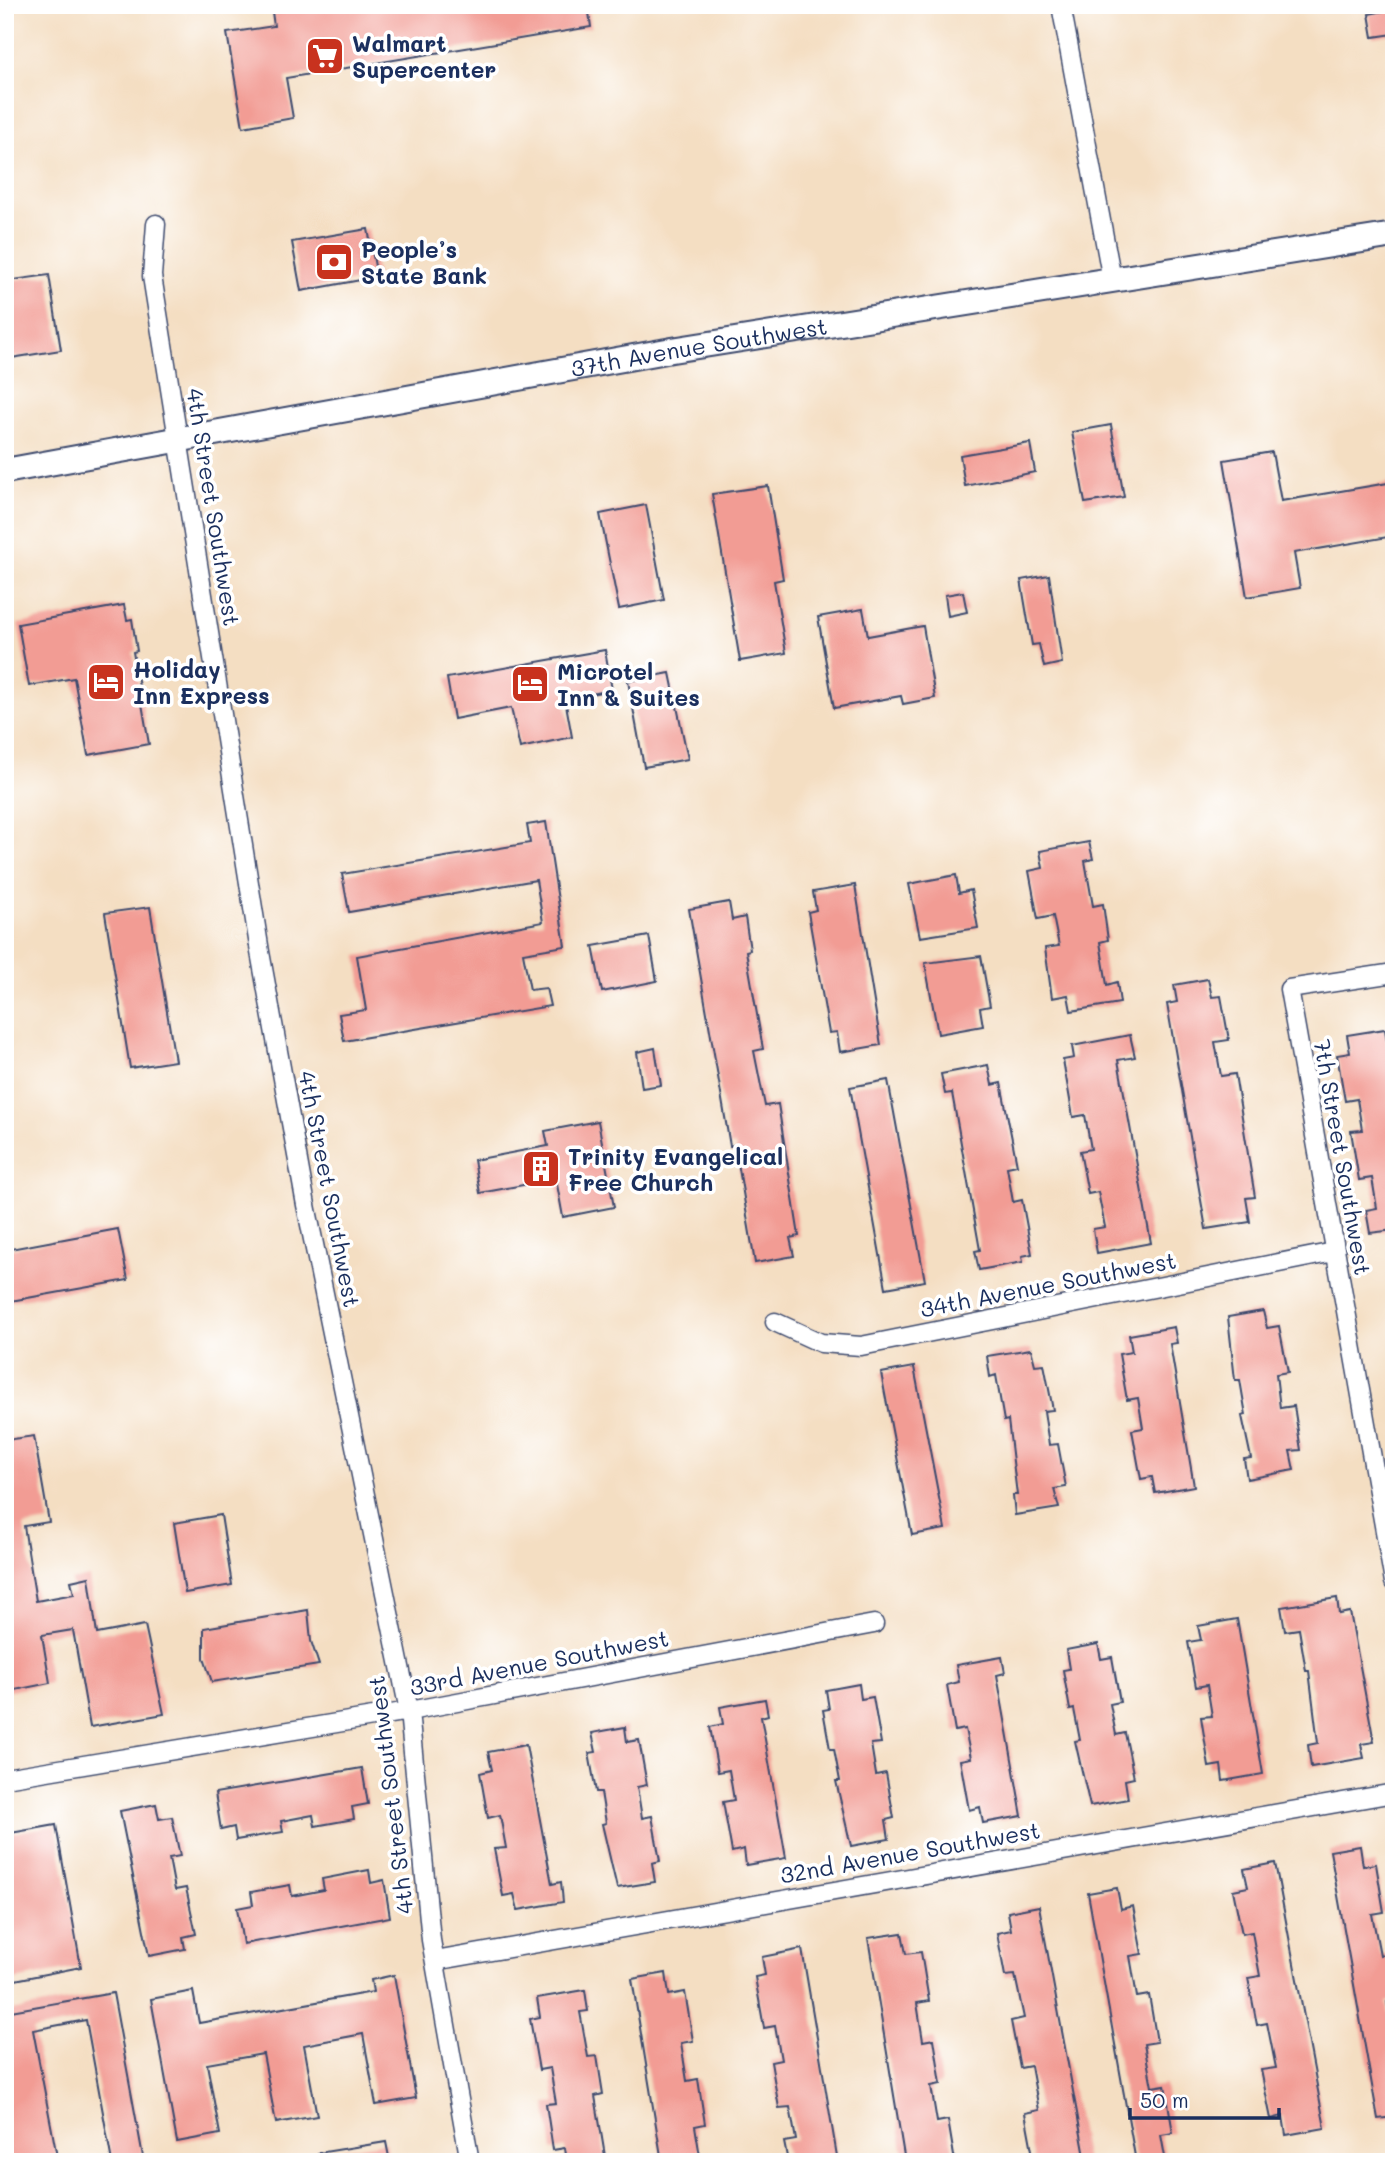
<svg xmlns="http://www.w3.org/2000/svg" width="1399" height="2167" viewBox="0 0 1399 2167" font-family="Mali,sans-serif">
  <rect width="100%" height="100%" fill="#fff"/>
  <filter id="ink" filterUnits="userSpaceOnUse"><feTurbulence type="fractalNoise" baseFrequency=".0143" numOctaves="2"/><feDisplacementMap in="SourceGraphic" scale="14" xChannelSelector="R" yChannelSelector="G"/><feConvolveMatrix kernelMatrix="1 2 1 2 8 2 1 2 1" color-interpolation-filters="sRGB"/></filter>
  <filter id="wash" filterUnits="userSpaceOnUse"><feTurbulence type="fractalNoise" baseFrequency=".00686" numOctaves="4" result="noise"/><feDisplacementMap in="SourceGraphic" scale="28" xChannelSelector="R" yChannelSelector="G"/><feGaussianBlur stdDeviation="1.57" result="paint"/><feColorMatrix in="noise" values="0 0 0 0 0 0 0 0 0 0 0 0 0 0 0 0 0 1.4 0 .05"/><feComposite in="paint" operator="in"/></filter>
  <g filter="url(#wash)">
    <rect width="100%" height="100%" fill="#f4dec2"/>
    <g id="blocks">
      <path fill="#f29c94" d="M271,5H588L591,27L286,78L293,118L243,127L227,33L274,26Z
        M1394,9V34L1373,37L1369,14Z
        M368,229L377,277L301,291L292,242Z
        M49,275L61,350L5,359V281Z
        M1111,425L1124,497L1085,503L1072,432Z
        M1030,443L1035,472L965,486L960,455Z
        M1272,452L1281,501L1394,482V536L1294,553L1300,588L1247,597L1224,460Z
        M768,486L783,579L774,581L786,653L740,661L712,494Z
        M646,505L664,600L619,609L600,514Z
        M1049,575L1062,663L1044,667L1039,644L1032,645L1021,580Z
        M963,592L967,612L948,616L945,595Z
        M124,605L127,620L132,619L137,651L133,652L149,744L88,755L74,678L29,686L18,624Z
        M863,609L868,636L923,626L935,698L903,704L901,696L834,708L818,617Z
        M605,650L612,690L565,699L572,737L520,748L511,708L454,719L447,678Z
        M670,673L688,759L644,767L628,681Z
        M546,822L565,946L523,953L530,990L546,988L550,1006L344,1041L339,1014L366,1010L357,956L543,922L536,880L349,912L342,874L530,843L527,825Z
        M1089,842L1093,859L1085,861L1093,906L1103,904L1108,940L1100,942L1107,985L1117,982L1120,1003L1071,1011L1068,995L1052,998L1045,948L1059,946L1053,916L1038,919L1029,871L1043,868L1040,851Z
        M956,875L959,893L971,890L978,928L920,937L909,884Z
        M855,885L881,1045L840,1052L837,1032L829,1033L808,912L816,910L813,892Z
        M729,902L732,920L745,917L750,950L746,951L763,1049L754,1051L765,1106L778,1104L799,1236L790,1238L794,1256L755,1263L735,1145L730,1146L689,909Z
        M150,907L175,1061L130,1068L105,913Z
        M649,936L657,981L602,992L593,946Z
        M981,956L990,1006L980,1008L983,1026L938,1034L925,963Z
        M1208,979L1212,997L1221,996L1229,1040L1215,1042L1221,1076L1235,1074L1255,1197L1246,1198L1250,1222L1206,1229L1167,1004L1177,1002L1174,985Z
        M1385,1029L1394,1084V1230L1370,1233L1366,1210L1377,1208L1372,1178L1359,1180L1351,1131L1362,1130L1357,1099L1345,1101L1337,1055L1350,1053L1347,1035Z
        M1130,1035L1135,1057L1118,1060L1151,1243L1097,1253L1093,1229L1105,1227L1098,1192L1088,1194L1080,1151L1091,1149L1085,1115L1073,1117L1063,1060L1074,1058L1072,1046Z
        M655,1048L661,1085L642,1088L637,1052Z
        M988,1065L992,1085L1001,1083L1017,1165L1007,1167L1013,1202L1022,1200L1032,1254L1022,1256L1023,1262L979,1270L975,1251L980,1250L952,1093L945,1094L941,1074Z
        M888,1080L925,1281L886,1288L850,1087Z
        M598,1121L614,1207L563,1217L556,1179L480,1193L474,1160L548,1146L545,1131Z
        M118,1229L128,1280L5,1302V1250Z
        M1263,1311L1267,1328L1279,1326L1288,1372L1276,1374L1280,1408L1294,1406L1301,1450L1290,1451L1294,1470L1247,1479L1244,1459L1251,1458L1242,1416L1246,1415L1240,1380H1235L1228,1317Z
        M1174,1327L1177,1343L1170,1344L1194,1486L1155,1493L1152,1477L1141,1479L1132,1430L1143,1428L1138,1398L1127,1400L1119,1354L1132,1352L1129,1335Z
        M1031,1349L1035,1365L1044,1364L1053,1410L1044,1411L1049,1445L1058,1444L1066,1487L1054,1489L1059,1508L1015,1515L1013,1495H1017L1008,1420L1004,1421L996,1375L990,1377L987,1356Z
        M914,1367L945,1529L912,1535L881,1373Z
        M34,1436L49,1522L24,1526L36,1601L74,1594L71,1581L89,1577L97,1634L145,1625L164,1714L90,1727L73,1630L42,1635L50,1683L5,1692V1440Z
        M221,1515L232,1585L185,1593L174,1523Z
        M1337,1598L1339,1614L1350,1612L1374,1742L1361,1744L1364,1758L1311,1767L1308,1745L1318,1743L1309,1671H1306L1299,1629L1285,1631L1281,1607Z
        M308,1610L311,1641L319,1665L212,1682L204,1658V1628Z
        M1237,1619L1263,1774L1223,1781L1221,1765L1209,1767L1201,1717L1212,1716L1207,1685L1196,1687L1188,1642L1201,1640L1198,1626Z
        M1098,1644L1101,1659L1112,1657L1120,1702L1110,1704L1116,1735L1125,1733L1134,1778L1125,1780L1128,1799L1090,1806L1075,1741L1080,1740L1074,1709L1070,1710L1063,1670L1069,1669L1066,1650Z
        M1002,1657L1005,1673L997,1675L1022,1816L983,1823L980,1807L969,1810L960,1760L971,1758L965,1729L955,1731L947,1685L959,1682L956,1665Z
        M859,1684L861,1699L873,1697L881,1743L871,1744L876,1775L886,1773L894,1818L886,1820L889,1839L851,1846L836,1781H840L834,1749H830L823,1710L829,1709L826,1690Z
        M765,1699L768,1715L761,1717L786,1858L746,1865L744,1849L732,1852L723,1802L734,1800L729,1770L718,1772L710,1727L723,1724L720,1707Z
        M625,1727L627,1742L639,1740L647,1785L637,1787L642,1818L652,1816L660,1861L652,1863L655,1882L617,1888L602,1824L606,1823L601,1792H596L589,1753L596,1752L592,1733Z
        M526,1745L552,1884L561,1882L563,1902L518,1910L514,1894L503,1896L494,1849L506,1848L500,1815L488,1818L480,1773L492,1770L488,1752Z
        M362,1768L368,1804L352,1807L354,1819L315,1826L313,1815L281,1821L283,1832L236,1840L234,1827L221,1830L215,1793Z
        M156,1804L159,1819L172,1817L180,1856L169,1858L175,1890L186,1888L196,1934L183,1937L185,1949L149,1956L120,1811Z
        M56,1825L81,1967L5,1982V1834Z
        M1360,1846L1363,1866L1376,1864L1384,1912L1372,1914L1380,1955L1391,1953L1394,1966V2001L1387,2002L1394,2040V2117L1378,2119L1330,1851Z
        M1275,1863L1325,2128L1286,2135L1283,2116L1271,2119L1261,2070L1276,2068L1267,2023L1257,2025L1248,1978L1260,1976L1252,1932L1242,1934L1233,1890L1248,1887L1244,1869Z
        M369,1870L371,1883L384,1880L390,1917L243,1944L237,1908L253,1905L251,1892L290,1885L292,1896L324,1890L322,1879Z
        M1117,1888L1121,1909L1133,1906L1142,1954L1130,1956L1137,1997L1149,1995L1157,2042L1144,2044L1152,2087L1165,2085L1173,2133L1161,2135L1165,2157L1136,2162L1088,1893Z
        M1039,1906L1086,2162L1034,2161L1025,2113L1039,2110L1031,2066L1020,2068L1011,2021L1024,2018L1015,1975L1005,1976L997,1933L1011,1930L1008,1912Z
        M902,1933L906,1954L921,1952L929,2001L917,2003L923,2041L934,2039L941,2084L931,2086L937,2122L948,2120L955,2162H905L868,1938Z
        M802,1949L838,2162H788L784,2142L796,2140L790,2107L779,2108L771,2062L781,2060L775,2026L764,2028L755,1977L765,1975L762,1957Z
        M666,1973L669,1995L685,1992L693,2041L681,2043L687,2081L698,2079L705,2124L695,2126L701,2162H662L632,1979Z
        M394,1975L416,2098L376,2105L363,2034L304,2045L317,2116L276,2123L263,2054L207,2064L220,2134L177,2142L151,1999L193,1991L199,2023L373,1992L371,1980Z
        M585,1990L588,2011L580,2012L588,2057L597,2056L603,2094L595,2096L606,2162H567L565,2148L553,2150L546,2104L556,2103L550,2068L539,2070L530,2019L540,2017L537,1998Z
        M113,1993L144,2162H112L86,2020L33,2030L58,2162H7L5,2012Z
        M386,2142L390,2162H319L318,2153Z"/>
    </g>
  </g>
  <g filter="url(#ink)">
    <use href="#blocks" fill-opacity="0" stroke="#3c496d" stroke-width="2"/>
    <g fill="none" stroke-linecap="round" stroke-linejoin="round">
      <defs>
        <path id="minor" d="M1061,5L1112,280
          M156,224L152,276L260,952L306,1205L409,1711L431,1940L470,2162
          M1394,973L1289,989L1394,1582
          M775,1322L821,1343L861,1346L1334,1252
          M5,1778L409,1711L874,1624
          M435,1961L1394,1793"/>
        <g id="secondary">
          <path id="s1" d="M5,471L672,350L1394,235"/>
        </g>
      </defs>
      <use href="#minor" stroke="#3c496d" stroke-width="21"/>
      <use href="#secondary" stroke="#3c496d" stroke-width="28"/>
      <use href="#minor" stroke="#fff" stroke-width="18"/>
      <use href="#secondary" stroke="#fff" stroke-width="24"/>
    </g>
  </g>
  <defs>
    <symbol id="supermarket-square" viewBox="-11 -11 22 22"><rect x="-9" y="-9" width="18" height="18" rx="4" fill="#c8321e" stroke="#fff"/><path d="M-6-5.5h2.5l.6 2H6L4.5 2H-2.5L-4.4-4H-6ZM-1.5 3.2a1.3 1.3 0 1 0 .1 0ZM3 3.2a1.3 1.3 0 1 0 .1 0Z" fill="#fff"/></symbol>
    <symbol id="bank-square" viewBox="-11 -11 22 22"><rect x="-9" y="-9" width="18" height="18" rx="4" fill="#c8321e" stroke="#fff"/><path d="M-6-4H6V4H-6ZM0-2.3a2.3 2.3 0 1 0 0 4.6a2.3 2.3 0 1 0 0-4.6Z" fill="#fff"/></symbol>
    <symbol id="hotel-square" viewBox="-11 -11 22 22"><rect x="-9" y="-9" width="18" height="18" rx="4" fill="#c8321e" stroke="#fff"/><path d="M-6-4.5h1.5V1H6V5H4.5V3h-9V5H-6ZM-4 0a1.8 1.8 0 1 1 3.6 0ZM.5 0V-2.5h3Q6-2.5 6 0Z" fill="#fff"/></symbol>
    <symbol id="building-square" viewBox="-11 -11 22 22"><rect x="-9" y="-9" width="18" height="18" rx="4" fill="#c8321e" stroke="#fff"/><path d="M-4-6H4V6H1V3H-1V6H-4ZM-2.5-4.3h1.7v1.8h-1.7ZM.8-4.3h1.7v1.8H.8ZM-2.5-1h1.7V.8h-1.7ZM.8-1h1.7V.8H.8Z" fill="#fff"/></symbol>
  </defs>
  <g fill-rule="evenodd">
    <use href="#supermarket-square" x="303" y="34" width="44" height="44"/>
    <use href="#bank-square" x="312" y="240" width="44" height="44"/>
    <use href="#hotel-square" x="84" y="660" width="44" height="44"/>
    <use href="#hotel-square" x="508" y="662" width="44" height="44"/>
    <use href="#building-square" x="519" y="1147" width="44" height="44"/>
  </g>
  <g text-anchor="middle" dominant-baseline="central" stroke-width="7" stroke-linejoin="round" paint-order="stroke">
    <g font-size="23" font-weight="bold" fill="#1b2f5e" stroke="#fff" text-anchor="start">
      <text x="352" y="43">Walmart<tspan x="352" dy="26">Supercenter</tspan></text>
      <text x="361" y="249">People’s<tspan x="361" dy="26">State Bank</tspan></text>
      <text x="133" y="669">Holiday<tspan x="133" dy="26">Inn Express</tspan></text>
      <text x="557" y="671">Microtel<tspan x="557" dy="26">Inn &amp; Suites</tspan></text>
      <text x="568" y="1156">Trinity Evangelical<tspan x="568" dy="26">Free Church</tspan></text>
    </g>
    <g font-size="23" fill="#1b2f5e" stroke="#fff">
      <text stroke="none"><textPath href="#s1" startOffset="705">37th Avenue Southwest</textPath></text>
      <text transform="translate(214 507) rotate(81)">4th Street Southwest</text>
      <text transform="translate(1343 1157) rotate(80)">7th Street Southwest</text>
      <text transform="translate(330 1189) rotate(79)">4th Street Southwest</text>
      <text transform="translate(1048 1284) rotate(-11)">34th Avenue Southwest</text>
      <text transform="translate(539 1662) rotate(-11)">33rd Avenue Southwest</text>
      <text transform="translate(390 1795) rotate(-97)">4th Street Southwest</text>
      <text transform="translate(910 1852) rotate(-10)">32nd Avenue Southwest</text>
    </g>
  </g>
  <rect width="1399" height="2167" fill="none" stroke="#fff" stroke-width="28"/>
  <path d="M1130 2108v10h149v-10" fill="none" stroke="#1b2f5e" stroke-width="3.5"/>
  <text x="1140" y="2108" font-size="21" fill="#1b2f5e" stroke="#ffffff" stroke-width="5" paint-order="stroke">50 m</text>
</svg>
